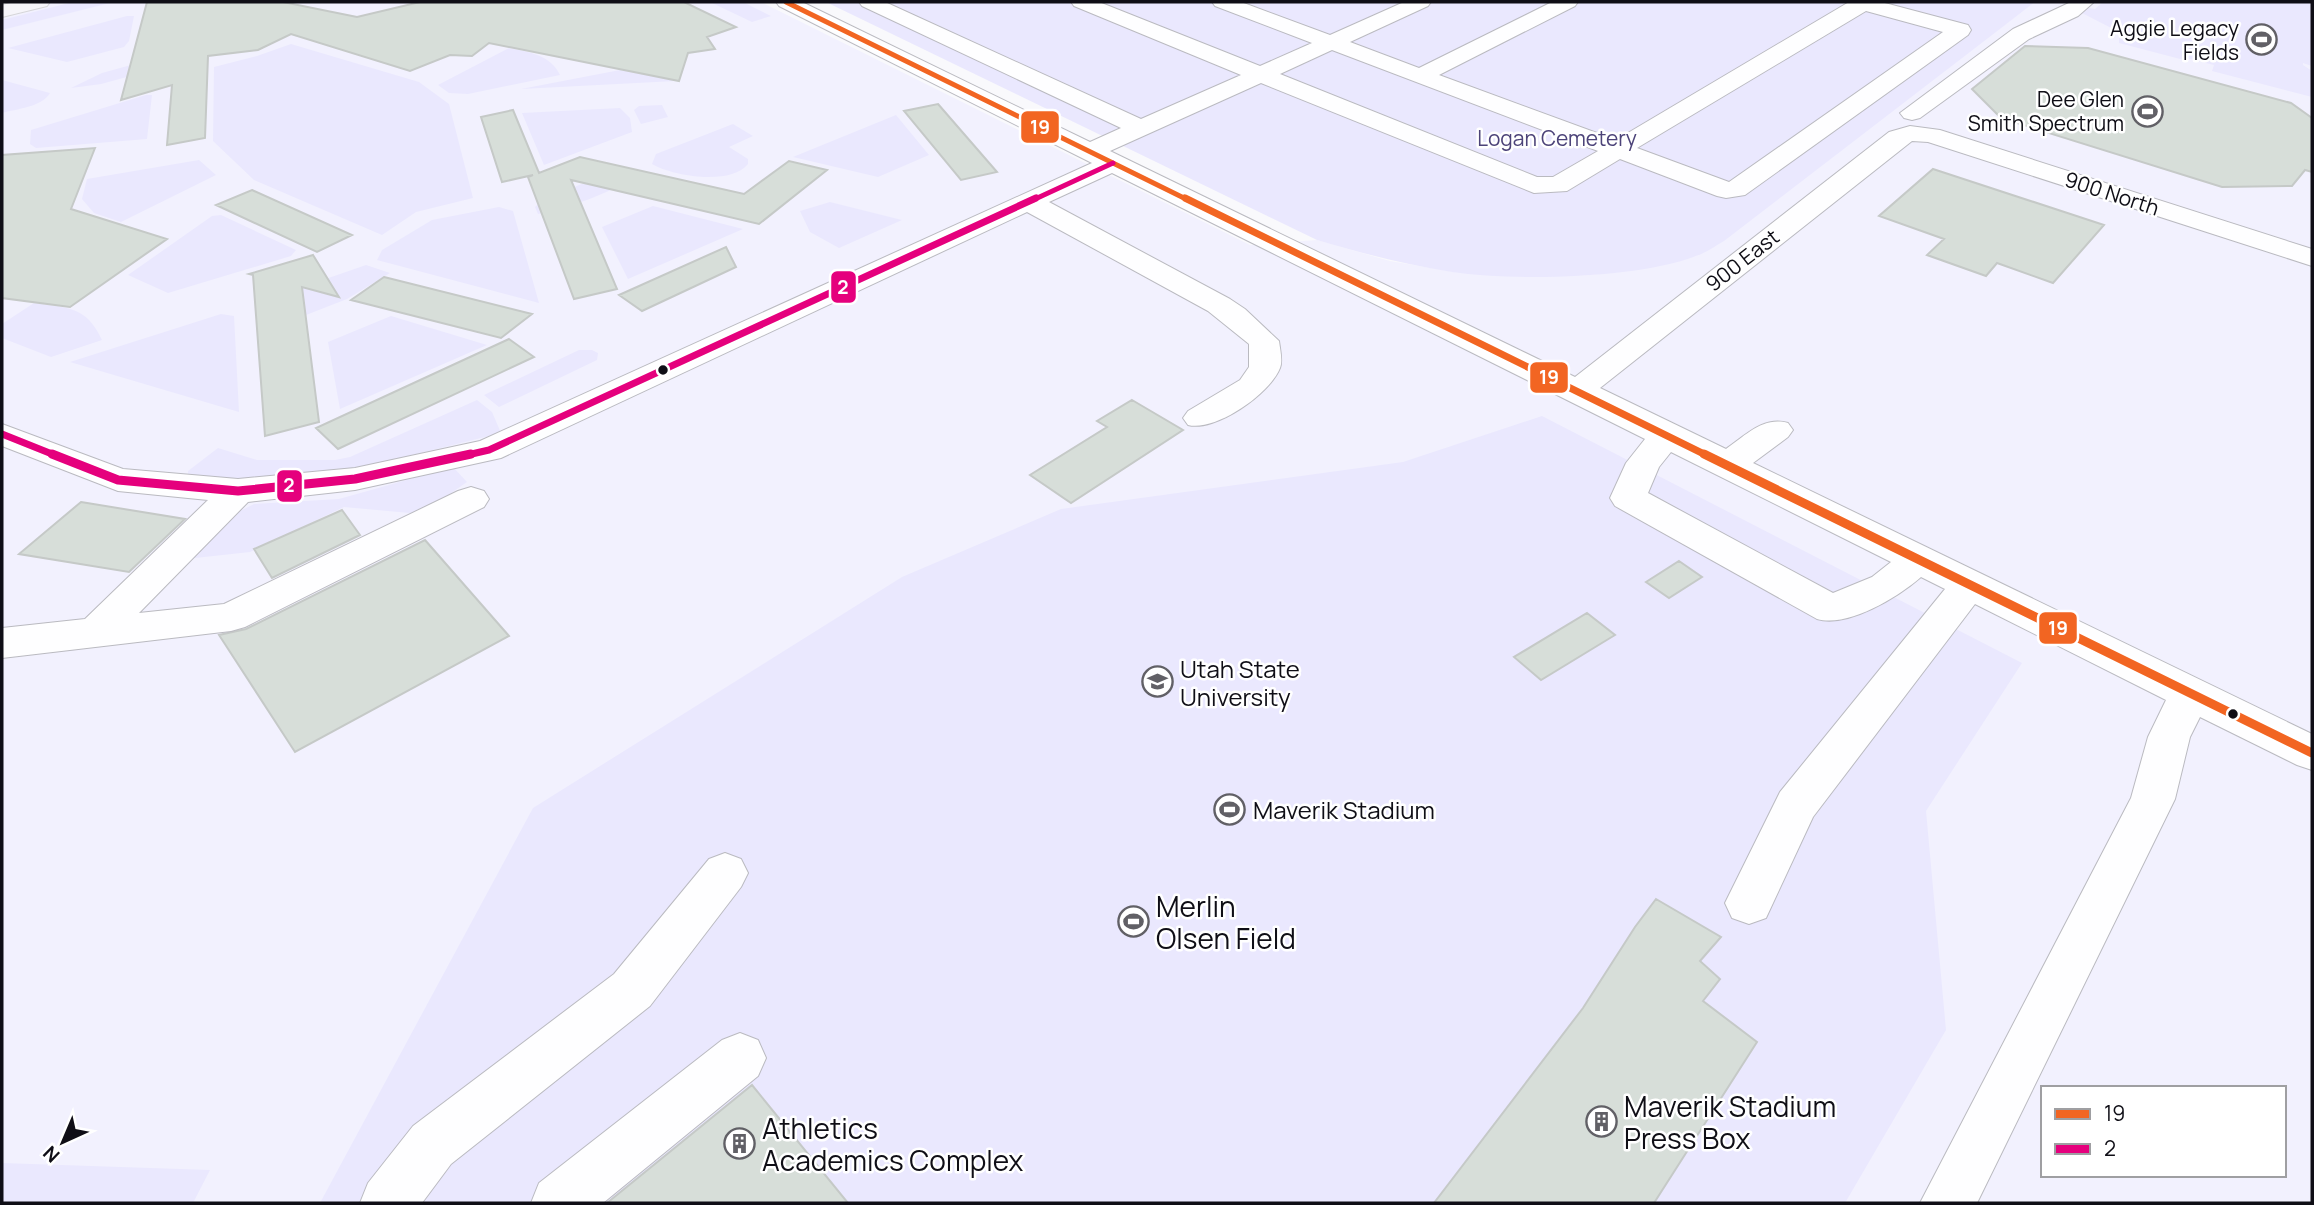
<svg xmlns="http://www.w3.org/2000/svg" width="2314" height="1205" viewBox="0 0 2314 1205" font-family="Manrope,sans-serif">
  <rect width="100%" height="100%" fill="#f9f9fc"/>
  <path fill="#f2f1fe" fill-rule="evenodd" d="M2,2H761L1250,245L1317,240L1390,261L1454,272L1529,277L1591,275L1657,266L1696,256L2035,2H2312V1203H2ZM2043,1088H2284V1175H2043Z"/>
  <path fill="#eae8fe" d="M73,2H114L2,30V20Z
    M710,2H743L771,16L752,22Z
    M826,2H2035L1724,241C1715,246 1706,253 1696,256C1636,279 1516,281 1452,272C1406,265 1361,253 1317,240Z
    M2103,2H2312V66L2303,63V65L2312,71V97L2212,71L2214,65L2186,58L2184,60L2119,43V32L2082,13L2089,8L2095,9Z
    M127,16H134L129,41L124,47L67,62L8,48Z
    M291,44L419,82L449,104L473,198L416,212L382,235L254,180L213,141L214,67L257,56Z
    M509,48C529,52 551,55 560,75L468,94L449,93L438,85Z
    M667,61L675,81L521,89Z
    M131,65L134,75L101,84L71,88L102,73Z
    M2,80L50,93C42,107 16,109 2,113Z
    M146,95H152L147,139L36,148L30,144L31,130Z
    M662,105L668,117L641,124L634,110L639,106Z
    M620,108L630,118L632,132L544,165L522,113Z
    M896,115L929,155L878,177L793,157Z
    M733,124L753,136L729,147L748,159V164C731,186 672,176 652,164L656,154Z
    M199,160L216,175L121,222L94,213L82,199L87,179Z
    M629,168L645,171C610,193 578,205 538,214L535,207L543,200L618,169Z
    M830,202L902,220L839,248L810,232L800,211Z
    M653,206L743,229L628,279L602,227Z
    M499,207L513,211L539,303L377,260L382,250L432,220Z
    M221,215L296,250L291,256L168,293L128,275L212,216Z
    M366,265L390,273L347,299L306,315L260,326L268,299Z
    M34,303C69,308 86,306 102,340L51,357L2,338V324Z
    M221,314L234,316L239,412L70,362Z
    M391,316L487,345L340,409L328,342Z
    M579,350H592L598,353L597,360L499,407L484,395Z
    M477,400L492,412L501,433L348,471L251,479L193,478L188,474V471L218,448L257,460H335L350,457Z
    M1542,416L2022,663L1926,811L1946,1030L1845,1203H320L533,808L902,577L1061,509L1403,462Z
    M453,467L467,482L421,514L344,507L250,552L186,559L234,514L254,504L339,499Z
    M2,1163L210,1170L193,1203H2Z"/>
  <path fill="#d7ded9" stroke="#c5c9c7" stroke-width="2" d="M147,2H283L357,17L420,2H684L736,27L707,37L715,49L688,53L679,81L489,43L472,56L450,55L410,71L291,34L258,50L208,56L205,138L167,145L172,85L121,100Z
    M2025,46L2088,48L2291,103L2312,118V172L2305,170L2292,186L2222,187L2001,118L1972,89Z
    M938,104L997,172L961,180L904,111Z
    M513,110L539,173L580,157L744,194L789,161L827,170L759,224L571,180L617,289L574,299L528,177L533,175L502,182L481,117Z
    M95,148L71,209L167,239L70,307L2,298V155Z
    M1933,169L2104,225L2053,283L1997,263L1986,276L1927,255L1944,239L1879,216Z
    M252,190L352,235L317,252L216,205Z
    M726,247L736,267L642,311L619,295Z
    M313,255L339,297L302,287L319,422L265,436L253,275L249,274Z
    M384,277L532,314L501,338L351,300Z
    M509,339L534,357L338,449L316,428Z
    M1132,400L1183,430L1071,503L1030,475L1107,427L1097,421Z
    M81,502L185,519L129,572L19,554Z
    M342,510L360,535L272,578L254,549Z
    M425,540L509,636L295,752L219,635L246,629Z
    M1679,561L1702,577L1669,598L1646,582Z
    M1587,613L1615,635L1541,680L1514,657Z
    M1656,899L1721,937L1700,961L1720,979L1703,1001L1757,1042L1654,1203H1434L1583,1008L1635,927Z
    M752,1085L848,1203H607Z"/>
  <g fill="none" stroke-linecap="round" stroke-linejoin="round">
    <defs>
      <path id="minor" d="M776,2H802L1090,142L1121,128L862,6L859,2H885L1141,119L1241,75L1074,6L1071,2H1099L1260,66L1312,43L1215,6L1212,2H1241L1330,35L1404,2H1431L1428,6L1350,42L1419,68L1552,2H1578L1575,6L1439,75L1616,140L1849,2H1881L1968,25L1971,30L1968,35L1745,195L1726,198L1717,196L1620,159L1567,191L1534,193L1261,83L1110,151L1575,377L1889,132L1910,126L1940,130L2312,249V266L1928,142L1912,141L1600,388L1726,449C1745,436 1763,416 1788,423L1793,430L1788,437L1753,463L2312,734V770L2297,765L2200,717L2190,737L2175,799L1977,1203H1920L2131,798L2148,737L2166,700L1975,604L1813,817L1766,918L1749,924L1732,918L1725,903L1780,792L1945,589L1921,577C1898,597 1848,628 1817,619L1615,506L1610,498L1626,463L1645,439L1112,173L1049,202L1230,299L1245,309L1279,341C1280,349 1283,361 1280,368C1270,394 1215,432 1188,425L1183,418L1188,411L1240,380L1249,367V344L1208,311L1027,212L501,458L355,490L248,502L139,613L224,604L458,491L471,487L484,491L489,499L484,507L245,627L231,631L2,658V628L85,619L208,500L118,491L2,446V424L123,469L238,479L355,468L480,441L1092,163L779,6ZM1866,11L1943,32L1729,182L1637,148ZM1332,50L1598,151L1553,177H1537L1280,74ZM1671,452L1891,562L1872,577L1833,593L1648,493L1659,467Z
        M2071,2H2094L2078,16L2029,39L1920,118L1912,120L1904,118L1900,113L2013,29Z
        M725,853L741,859L748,873L741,887L650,1006L451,1164L422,1203H360L368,1183L413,1126L614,974L709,859Z
        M740,1033L758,1040L766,1058L758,1076L603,1203H531L539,1183L722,1040Z"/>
      <path id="major" d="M15,2H50L47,6L2,17V5Z"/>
    </defs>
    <use href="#minor" stroke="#babac0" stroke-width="2"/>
    <use href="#major" stroke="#d6d6d9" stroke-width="2"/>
    <use href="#minor" fill="#fefeff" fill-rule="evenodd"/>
    <use href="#major" fill="#f6f5fa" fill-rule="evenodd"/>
    <defs>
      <path id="bus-1-far2" d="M786,2L1188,200"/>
      <path id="bus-1-far1" d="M1185,198L1708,456"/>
      <path id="bus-1" d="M1704,454L2312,753"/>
      <path id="bus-2-far2" d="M1033,200L1113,163"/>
      <path id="bus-2-far1" d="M2,434L57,456
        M463,456L489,450L1036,198"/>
      <path id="bus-2" d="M52,454L118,480L238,491L355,479L471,454"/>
    </defs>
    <use href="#bus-1-far2" stroke="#fff" stroke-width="9"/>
    <use href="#bus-1-far1" stroke="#fff" stroke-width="11"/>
    <use href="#bus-1" stroke="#fff" stroke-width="14"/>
    <use href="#bus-2-far2" stroke="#fff" stroke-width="9"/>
    <use href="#bus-2-far1" stroke="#fff" stroke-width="11"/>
    <use href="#bus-2" stroke="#fff" stroke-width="14"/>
    <use href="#bus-1-far2" stroke="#f26522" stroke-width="5"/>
    <use href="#bus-1-far1" stroke="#f26522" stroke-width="7"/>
    <use href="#bus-1" stroke="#f26522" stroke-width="9"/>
    <use href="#bus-2-far2" stroke="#e5007d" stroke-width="5"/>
    <use href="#bus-2-far1" stroke="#e5007d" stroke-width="7"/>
    <use href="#bus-2" stroke="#e5007d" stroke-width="9"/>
  </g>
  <defs>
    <symbol id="stadium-ring" viewBox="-11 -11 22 22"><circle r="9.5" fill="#fff" stroke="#616066" stroke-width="1.5"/><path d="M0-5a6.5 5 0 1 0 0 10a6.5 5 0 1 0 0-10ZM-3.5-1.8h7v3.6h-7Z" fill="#616066"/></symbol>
    <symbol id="university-ring" viewBox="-11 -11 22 22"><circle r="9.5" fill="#fff" stroke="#616066" stroke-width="1.5"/><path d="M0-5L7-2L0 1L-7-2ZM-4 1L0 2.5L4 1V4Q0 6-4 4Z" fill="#616066"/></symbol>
    <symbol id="building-ring" viewBox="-11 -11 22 22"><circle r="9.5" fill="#fff" stroke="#616066" stroke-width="1.5"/><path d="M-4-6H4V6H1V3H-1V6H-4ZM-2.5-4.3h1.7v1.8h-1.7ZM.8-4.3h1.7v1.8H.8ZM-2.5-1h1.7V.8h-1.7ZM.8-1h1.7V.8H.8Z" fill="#616066"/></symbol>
  </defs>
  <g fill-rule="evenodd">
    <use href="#stadium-ring" x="2244" y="22" width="35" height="35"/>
    <use href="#stadium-ring" x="2130" y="94" width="35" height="35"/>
    <use href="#university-ring" x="1140" y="664" width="35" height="35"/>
    <use href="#stadium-ring" x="1212" y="792" width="35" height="35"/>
    <use href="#stadium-ring" x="1116" y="904" width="35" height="35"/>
    <use href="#building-ring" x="1584" y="1104" width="35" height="35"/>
    <use href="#building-ring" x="722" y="1126" width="35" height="35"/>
  </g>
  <g fill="#0f0e16" stroke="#fff" stroke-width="2.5">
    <circle cx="663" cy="370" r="6"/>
    <circle cx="2233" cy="714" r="6"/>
  </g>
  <g text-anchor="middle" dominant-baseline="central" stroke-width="5" stroke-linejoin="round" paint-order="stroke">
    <g font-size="21" fill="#0f0e16" stroke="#fff" text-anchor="end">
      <text x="2239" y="28">Aggie Legacy<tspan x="2239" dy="24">Fields</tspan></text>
      <text x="2124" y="99">Dee Glen<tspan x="2124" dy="24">Smith Spectrum</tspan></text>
    </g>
    <g font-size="21" fill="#4c4379" stroke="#fff">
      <text x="1557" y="138">Logan Cemetery</text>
    </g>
    <g font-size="21" fill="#0f0e16" stroke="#fff">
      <text transform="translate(2112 193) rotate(18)">900 North</text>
      <text transform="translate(1742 260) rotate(-38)">900 East</text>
    </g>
    <g font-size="24" fill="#0f0e16" stroke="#fff" text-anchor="start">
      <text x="1180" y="668">Utah State<tspan x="1180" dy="28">University</tspan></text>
      <text x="1253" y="809">Maverik Stadium</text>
    </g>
    <g font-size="28" fill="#0f0e16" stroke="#fff" text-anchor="start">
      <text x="1156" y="906">Merlin<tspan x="1156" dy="32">Olsen Field</tspan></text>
      <text x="1624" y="1106">Maverik Stadium<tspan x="1624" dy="32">Press Box</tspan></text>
      <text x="762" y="1128">Athletics<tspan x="762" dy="32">Academics Complex</tspan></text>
    </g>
  </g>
  <g stroke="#fff" stroke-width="2.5">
    <rect x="1020" y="110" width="40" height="34" rx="7" fill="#f26522"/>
    <rect x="830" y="270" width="27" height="34" rx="7" fill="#e5007d"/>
    <rect x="1529" y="361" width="40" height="33" rx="7" fill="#f26522"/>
    <rect x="276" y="469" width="27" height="34" rx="7" fill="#e5007d"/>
    <rect x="2038" y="611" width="40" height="34" rx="7" fill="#f26522"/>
  </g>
  <g font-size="19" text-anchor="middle" font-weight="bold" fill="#fff">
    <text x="1040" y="134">19</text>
    <text x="843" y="294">2</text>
    <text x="1549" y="384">19</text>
    <text x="289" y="492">2</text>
    <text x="2058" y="635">19</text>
  </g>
  <rect width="2314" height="1205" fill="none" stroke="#0f0e16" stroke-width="7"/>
  <rect x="2041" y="1086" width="245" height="91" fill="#ffffff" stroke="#9f9fa2" stroke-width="2"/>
  <rect x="2055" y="1109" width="35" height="10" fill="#f26522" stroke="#9f9fa2" stroke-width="2"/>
  <text x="2104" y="1121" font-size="21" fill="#0f0e16">19</text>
  <rect x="2055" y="1144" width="35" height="10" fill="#e5007d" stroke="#9f9fa2" stroke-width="2"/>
  <text x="2104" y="1156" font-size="21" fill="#0f0e16">2</text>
  <g transform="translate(63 1142) rotate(224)" stroke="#ffffff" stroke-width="5" paint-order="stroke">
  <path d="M0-5L12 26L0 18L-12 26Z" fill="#0f0e16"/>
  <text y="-10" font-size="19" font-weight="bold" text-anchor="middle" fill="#0f0e16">N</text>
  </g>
</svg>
